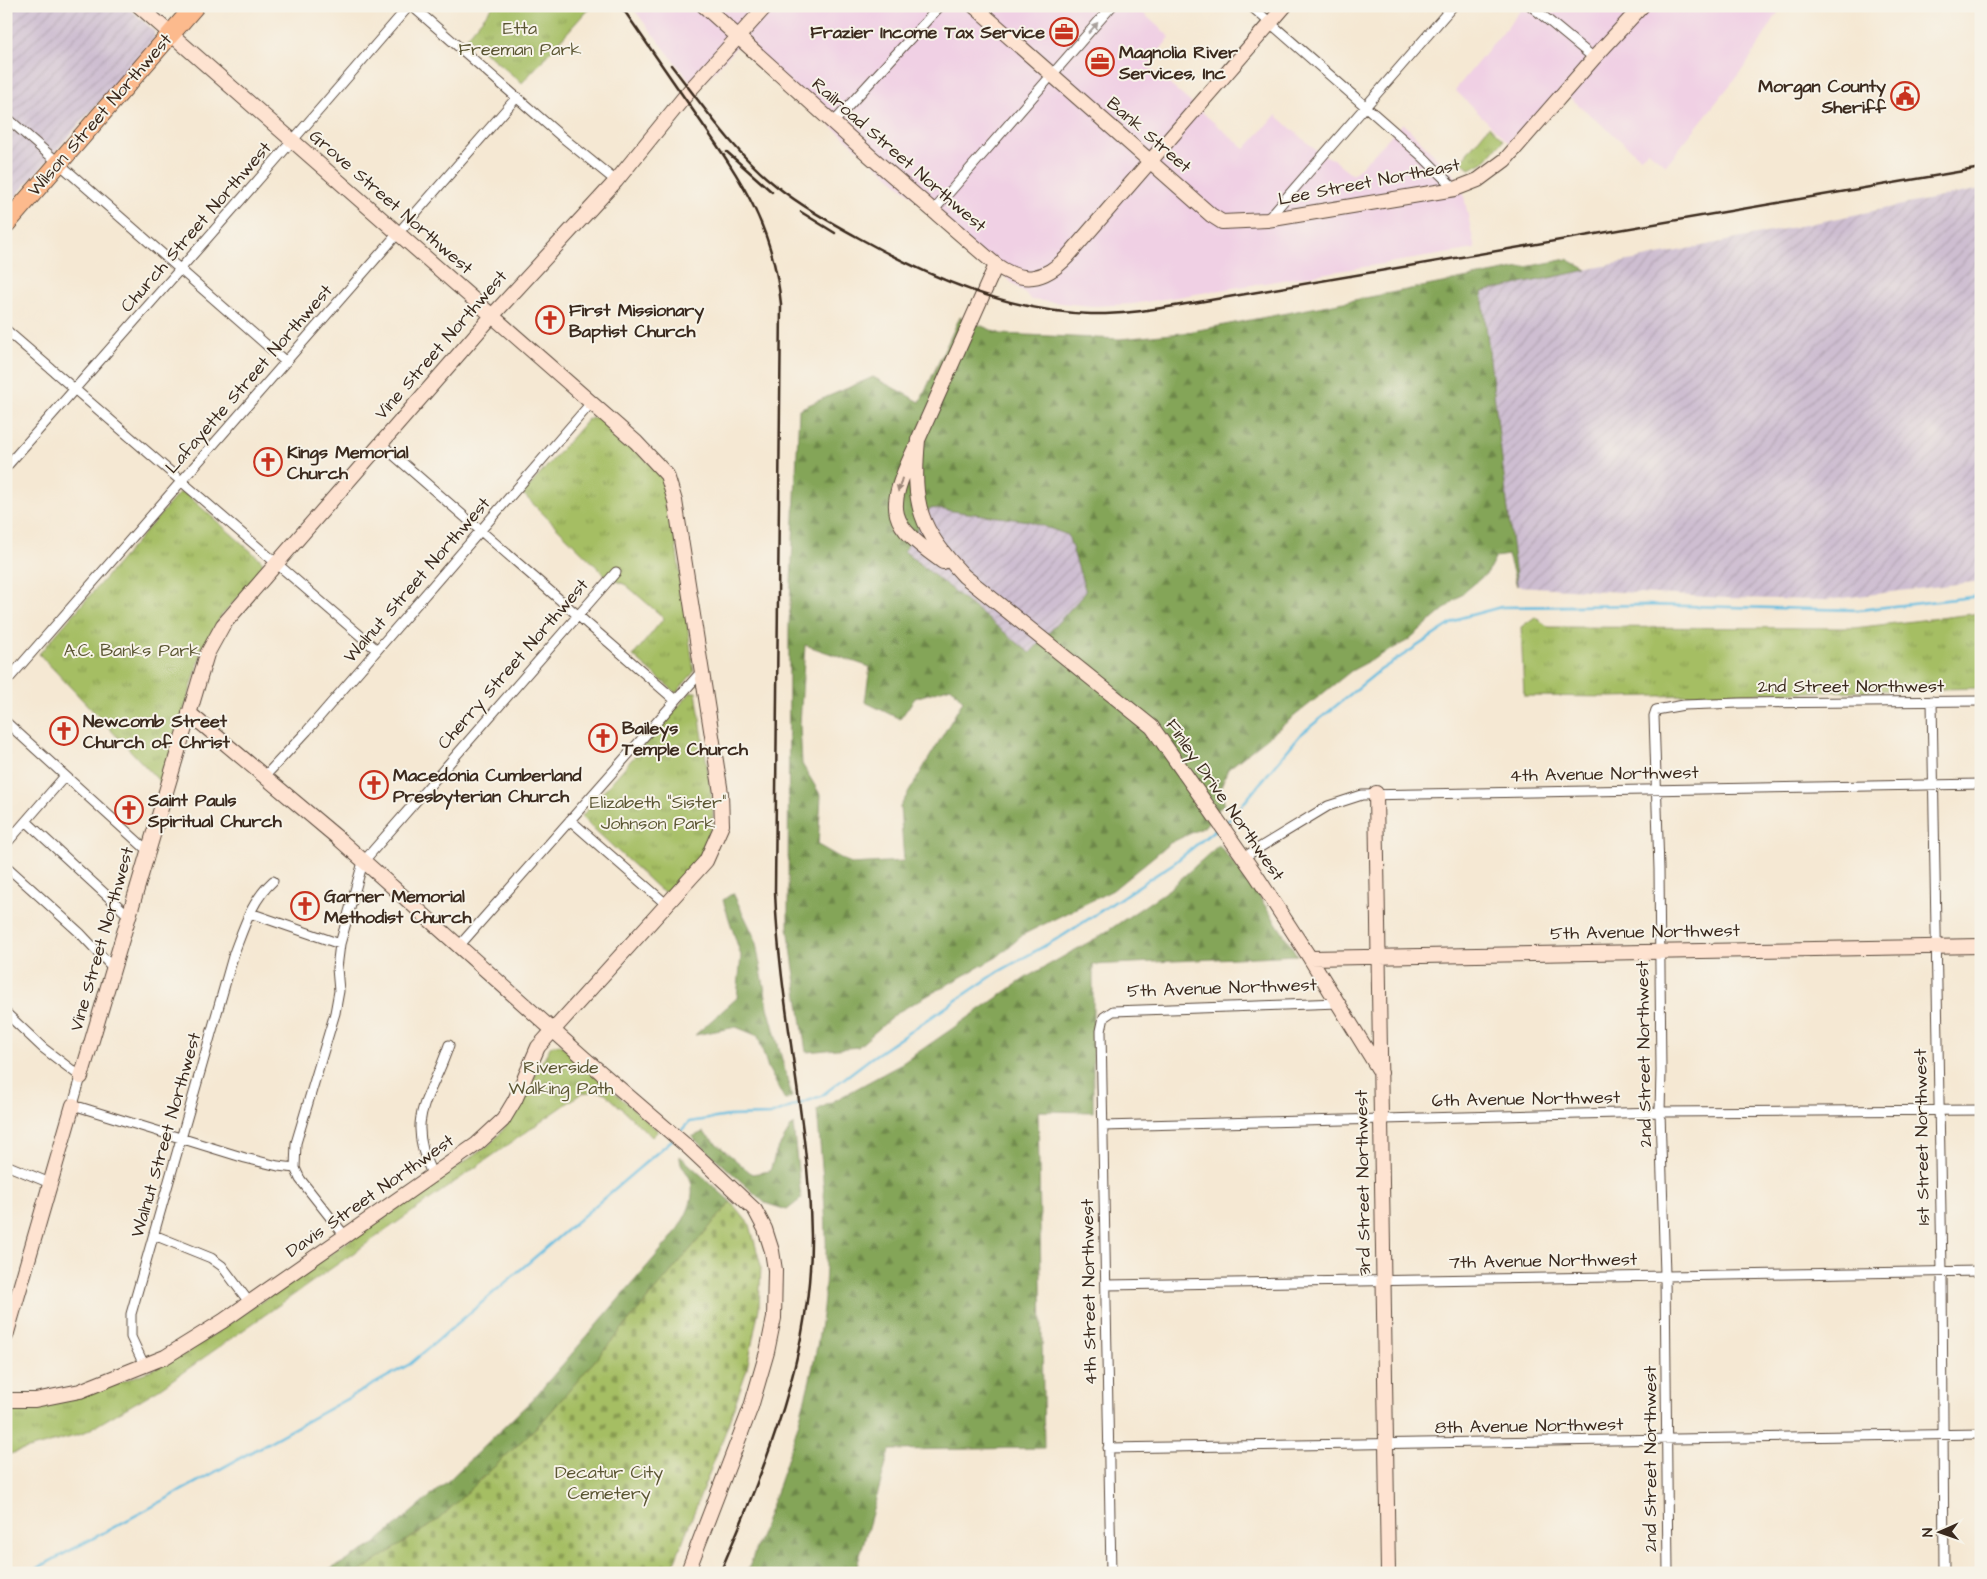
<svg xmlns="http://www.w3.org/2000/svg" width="1987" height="1579" viewBox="0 0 1987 1579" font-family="'Architects Daughter',sans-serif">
  <defs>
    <pattern id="industrial-furrows" width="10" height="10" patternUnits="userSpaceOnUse" patternTransform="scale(1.25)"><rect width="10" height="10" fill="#cebed1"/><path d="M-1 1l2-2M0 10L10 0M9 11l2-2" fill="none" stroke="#b2a3b3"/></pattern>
    <pattern id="forest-firs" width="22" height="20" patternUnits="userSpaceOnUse" patternTransform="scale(1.25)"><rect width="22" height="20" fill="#84a559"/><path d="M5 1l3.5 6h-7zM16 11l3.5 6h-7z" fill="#6d8749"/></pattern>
    <pattern id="cemetery-stones" width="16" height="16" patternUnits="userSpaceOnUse" patternTransform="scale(1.25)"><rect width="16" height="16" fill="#a5be63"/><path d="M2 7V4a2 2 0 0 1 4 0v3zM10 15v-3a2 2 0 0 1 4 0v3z" fill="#889b51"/></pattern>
    <pattern id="park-tufts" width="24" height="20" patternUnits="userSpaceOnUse" patternTransform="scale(1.25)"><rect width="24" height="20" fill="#a5be63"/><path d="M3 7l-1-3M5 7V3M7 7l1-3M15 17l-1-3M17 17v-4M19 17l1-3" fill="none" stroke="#889b51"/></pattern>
  </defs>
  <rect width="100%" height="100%" fill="#f7f3e8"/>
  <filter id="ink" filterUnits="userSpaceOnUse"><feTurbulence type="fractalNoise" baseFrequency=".02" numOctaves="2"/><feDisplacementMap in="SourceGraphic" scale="10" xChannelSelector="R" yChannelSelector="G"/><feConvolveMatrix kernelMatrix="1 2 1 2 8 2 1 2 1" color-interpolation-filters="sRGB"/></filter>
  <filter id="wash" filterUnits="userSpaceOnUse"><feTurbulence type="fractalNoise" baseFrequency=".0096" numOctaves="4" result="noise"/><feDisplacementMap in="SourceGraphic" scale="20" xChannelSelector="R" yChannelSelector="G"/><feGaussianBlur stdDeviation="1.12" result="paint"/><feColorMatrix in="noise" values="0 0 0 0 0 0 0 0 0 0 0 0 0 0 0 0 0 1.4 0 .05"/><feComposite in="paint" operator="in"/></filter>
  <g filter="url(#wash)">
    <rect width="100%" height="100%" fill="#f5e8d3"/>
    <path fill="#f0d0e4" d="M631,6H1135L1170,37L1148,66L1245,149L1276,115L1319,153L1333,159L1353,175L1403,123L1461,182L1475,249L1133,304L1092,306L1032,300L738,45L697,90Z
      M1518,6H1782L1746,65L1666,165L1648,151L1640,157L1561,90L1512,146L1455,90L1521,10Z"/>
    <path fill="url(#industrial-furrows)" d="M6,6H127L154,31L155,39L6,207Z
      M1981,189V581L1826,600L1727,598L1517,586L1482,291Z
      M930,508L1029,521L1068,535L1086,592L1030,653L904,551Z"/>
    <path fill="url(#forest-firs)" stroke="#60683c" fill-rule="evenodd" d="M1567,259L1587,270L1482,292L1517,586L1508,555L1496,557L1488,572L1407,641L1351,671L1228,769L1221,786L1224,803L1204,827L1170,843L1113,890L1024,934L997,957L898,1012L858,1047L806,1052L788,927L789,626L799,409L873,377L920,402L960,317L1001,334L1120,339L1183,333ZM930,508L1029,521L1068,535L1086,592L1030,653L904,551ZM805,645L870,667L865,702L900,719L915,698L951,687L963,701L900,807L904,861L851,864L818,845L821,796L802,764L800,724Z
      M1219,845L1255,890L1297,955L1093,965V1112L1038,1111L1044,1448L890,1450L855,1573H747C780,1482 817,1386 825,1288C829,1229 822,1169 817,1110L898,1066L1027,977L1100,936L1168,890Z
      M733,893L755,938L768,1007L792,1097L785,1100L768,1068L758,1036L736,1027L695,1035L737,998L741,956L723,900Z
      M793,1124L801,1199L787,1210L765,1203L692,1137L703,1132L752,1174L770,1171L776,1152Z
      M680,1156L731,1202L543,1421L438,1520L358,1573H324L372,1546L449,1480L533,1399L673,1236C684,1219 696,1202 691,1181C688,1172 679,1166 680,1156Z"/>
    <path fill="url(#cemetery-stones)" stroke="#707440" d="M731,1202L750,1225L761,1266L759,1308L747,1369L725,1433L671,1571L672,1573H358L438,1520L543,1421Z"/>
    <path fill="url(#park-tufts)" stroke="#707440" d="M493,6H591L522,83L467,37Z
      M1489,126L1503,140L1485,161L1470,169L1461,161Z
      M597,416L655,468L668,488L694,672L676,693L633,656L664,618L626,585L606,576L523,494L588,419Z
      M179,493H185L262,561L264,568L221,616L203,648L162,784L39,654Z
      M1981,613V688L1612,697L1524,696L1521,627L1535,617L1549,627L1854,628Z
      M691,692H696L713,805V824L701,856L668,893L660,890L581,817Z
      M560,1044L658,1131L652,1137L605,1093L596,1091L582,1093L159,1389L82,1434L6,1455V1409C71,1401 130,1383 188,1352L489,1145C521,1114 529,1083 551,1046Z"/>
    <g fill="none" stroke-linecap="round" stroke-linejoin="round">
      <path stroke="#62bce0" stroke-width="2.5" d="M1226,822L1233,816L1300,735L1379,671L1460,618L1501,607L1645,605L1859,610L1981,596
        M679,1133L689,1122L729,1116L770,1115L821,1096L871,1058L998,972L1064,935L1174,863L1217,828
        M28,1573L148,1509L410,1364L672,1140"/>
    </g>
  </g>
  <g filter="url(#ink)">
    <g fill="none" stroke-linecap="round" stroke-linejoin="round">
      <defs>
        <path id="street" d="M412,6L562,137L616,181
          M1251,6L1422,156L1455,189
          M1531,6L1594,58
          M6,117L286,362
          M833,123L940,6
          M934,210L1112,6
          M1267,220L1453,6
          M6,330L377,650
          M381,444L675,700
          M6,467C141,314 276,161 409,6
          M6,682L517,97
          M1932,701L1942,1272L1944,1573
          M6,722L148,851
          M265,776L307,731L591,403
          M570,820L666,904
          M26,821L128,915
          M6,844L65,776
          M1244,857L1328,806L1362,795L1981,784
          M6,866L80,933L114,969
          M250,913L340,944
          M459,946L701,672
          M6,1013L43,1048L81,1077L73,1105L245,1158L278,1166L295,1168
          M1103,1126L1660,1112L1981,1110
          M6,1165L50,1183
          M432,1174C404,1114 431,1100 449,1045
          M154,1235L211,1258L222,1266L249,1302
          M345,1236L300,1179L295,1168L296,1143L335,1013L339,991L337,968L340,944L363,862L616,572
          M1106,1285L1981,1271
          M145,1367L131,1337V1314L234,953C244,927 252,900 273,881
          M1108,1448L1981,1434
          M1111,1573L1101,1031L1104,1017L1113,1011L1338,1003
          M1668,1573L1665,1275L1660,1112L1661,1071L1659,869L1654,716L1656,710L1684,705L1739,703L1981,701"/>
        <path id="secondary" d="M704,6L870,156L996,265C1023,284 1044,281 1067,257L1285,6
          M974,6L1211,215L1222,222L1267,220L1455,189L1478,180L1505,160L1594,58L1642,6
          M996,265L918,440C912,506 919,528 964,576L1152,727L1256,875L1310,958L1381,1073
          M914,450C885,512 888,523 943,562
          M189,713L339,839L584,1058L689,1148L755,1210L765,1229L772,1251L775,1270L774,1318L767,1352L751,1407L690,1566L693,1573
          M1376,793L1388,1573
          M1310,958L1981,946
          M81,1077L207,654L223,625L492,316L616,181L690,90L766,6
          M6,1336L73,1105
          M6,1400H35L80,1391L165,1357L223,1321L477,1144L503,1120L515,1100L538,1047L706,861L722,825L721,793L675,501L667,475L636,442L139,6"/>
        <path id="highway" d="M6,224L195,6"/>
      </defs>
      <use href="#street" stroke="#574639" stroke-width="11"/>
      <use href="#secondary" stroke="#574639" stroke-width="16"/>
      <use href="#highway" stroke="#574639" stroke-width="20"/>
      <use href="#street" stroke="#fff" stroke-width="9"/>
      <use href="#secondary" stroke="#fee3d1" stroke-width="14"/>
      <use href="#highway" stroke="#fcba8d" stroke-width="18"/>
      <path stroke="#3b2a1e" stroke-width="2.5" d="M621,6C647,44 673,81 699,119C742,181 773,226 781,304L775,891C779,1007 809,1120 811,1236C812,1356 766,1464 720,1573
        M671,65C703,106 734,152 775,185C801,206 830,222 859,238C931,278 1007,311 1091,314C1125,315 1159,308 1193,303L1981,168
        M727,152L772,192
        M801,212L835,233"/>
    </g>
    <defs><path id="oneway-solid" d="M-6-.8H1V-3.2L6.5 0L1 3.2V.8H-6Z" transform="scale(1.25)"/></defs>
    <use fill="#a79f9a" href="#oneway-solid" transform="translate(1093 28) rotate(-49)"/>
    <use fill="#9c8678" href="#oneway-solid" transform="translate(900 485) rotate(106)"/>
  </g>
  <defs>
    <symbol id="office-ring" viewBox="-11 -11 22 22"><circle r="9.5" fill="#f7f3e8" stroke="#c8321e" stroke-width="1.5"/><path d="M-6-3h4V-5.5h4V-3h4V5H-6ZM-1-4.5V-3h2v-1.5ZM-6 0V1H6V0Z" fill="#c8321e"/></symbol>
    <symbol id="civic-ring" viewBox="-11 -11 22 22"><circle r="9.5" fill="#f7f3e8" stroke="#c8321e" stroke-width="1.5"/><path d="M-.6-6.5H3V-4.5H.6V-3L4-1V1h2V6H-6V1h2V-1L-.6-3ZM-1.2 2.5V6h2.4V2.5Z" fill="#c8321e"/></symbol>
    <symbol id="church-ring" viewBox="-11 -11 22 22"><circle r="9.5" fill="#f7f3e8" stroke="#c8321e" stroke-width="1.5"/><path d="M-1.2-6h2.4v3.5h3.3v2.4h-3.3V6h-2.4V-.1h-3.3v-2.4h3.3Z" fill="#c8321e"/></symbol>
  </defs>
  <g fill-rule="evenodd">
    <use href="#office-ring" x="1048" y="16" width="32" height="32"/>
    <use href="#office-ring" x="1084" y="46" width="32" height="32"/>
    <use href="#civic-ring" x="1889" y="80" width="32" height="32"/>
    <use href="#church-ring" x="534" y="304" width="32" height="32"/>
    <use href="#church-ring" x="252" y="446" width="32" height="32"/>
    <use href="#church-ring" x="48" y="715" width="32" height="32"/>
    <use href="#church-ring" x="587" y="722" width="32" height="32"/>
    <use href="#church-ring" x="358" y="769" width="32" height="32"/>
    <use href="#church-ring" x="113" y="794" width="32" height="32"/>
    <use href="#church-ring" x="289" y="890" width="32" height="32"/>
  </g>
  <g text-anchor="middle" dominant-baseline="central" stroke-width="4" stroke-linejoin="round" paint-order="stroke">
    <g font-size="18" fill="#5b5633" stroke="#f7f3e8">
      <text x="520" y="28">Etta<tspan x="520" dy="21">Freeman Park</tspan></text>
      <text x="132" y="650">A.C. Banks Park</text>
      <text x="658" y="802">Elizabeth "Sister"<tspan x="658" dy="21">Johnson Park</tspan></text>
      <text x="561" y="1067">Riverside<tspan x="561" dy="21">Walking Path</tspan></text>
      <text x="609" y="1472">Decatur City<tspan x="609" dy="21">Cemetery</tspan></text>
    </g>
    <g font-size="18" font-weight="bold" fill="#3b2a1e" stroke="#f7f3e8" text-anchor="start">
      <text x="1045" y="32" text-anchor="end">Frazier Income Tax Service</text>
      <text x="1119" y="52">Magnolia River<tspan x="1119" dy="21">Services, Inc</tspan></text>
      <text x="1886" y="86" text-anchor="end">Morgan County<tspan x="1886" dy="21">Sheriff</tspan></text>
      <text x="569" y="310">First Missionary<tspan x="569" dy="21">Baptist Church</tspan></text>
      <text x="287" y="452">Kings Memorial<tspan x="287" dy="21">Church</tspan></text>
      <text x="83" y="721">Newcomb Street<tspan x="83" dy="21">Church of Christ</tspan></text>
      <text x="622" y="728">Baileys<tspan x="622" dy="21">Temple Church</tspan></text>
      <text x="393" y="775">Macedonia Cumberland<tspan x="393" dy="21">Presbyterian Church</tspan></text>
      <text x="148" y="800">Saint Pauls<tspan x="148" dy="21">Spiritual Church</tspan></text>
      <text x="324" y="896">Garner Memorial<tspan x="324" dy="21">Methodist Church</tspan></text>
    </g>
    <g font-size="18" fill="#3b2a1e" stroke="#f7f3e8">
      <text transform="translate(100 115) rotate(-49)">Wilson Street Northwest</text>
      <text transform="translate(1149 135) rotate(41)">Bank Street</text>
      <text transform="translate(899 155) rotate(41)">Railroad Street Northwest</text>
      <text transform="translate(1369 182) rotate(-11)">Lee Street Northeast</text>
      <text transform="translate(391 202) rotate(41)">Grove Street Northwest</text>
      <text transform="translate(196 227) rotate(-49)">Church Street Northwest</text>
      <text transform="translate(441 345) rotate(-49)">Vine Street Northwest</text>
      <text transform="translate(249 379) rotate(-49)">Lafayette Street Northwest</text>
      <text transform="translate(417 580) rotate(-49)">Walnut Street Northwest</text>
      <text transform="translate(513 664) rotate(-49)">Cherry Street Northwest</text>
      <text x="1851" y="686">2nd Street Northwest</text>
      <text transform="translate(1604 774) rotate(-1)">4th Avenue Northwest</text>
      <text transform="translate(1225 800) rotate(55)">Finley Drive Northwest</text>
      <text transform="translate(1645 932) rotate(-1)">5th Avenue Northwest</text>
      <text transform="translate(102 939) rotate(-74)">Vine Street Northwest</text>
      <text transform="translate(1222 988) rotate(-2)">5th Avenue Northwest</text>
      <text transform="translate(1644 1054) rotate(-91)">2nd Street Northwest</text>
      <text transform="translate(1526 1099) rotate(-1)">6th Avenue Northwest</text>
      <text transform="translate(166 1135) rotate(-74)">Walnut Street Northwest</text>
      <text transform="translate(1922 1137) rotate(-91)">1st Street Northwest</text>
      <text transform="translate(1363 1183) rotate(-91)">3rd Street Northwest</text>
      <text transform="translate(370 1196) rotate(-35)">Davis Street Northwest</text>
      <text transform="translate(1543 1261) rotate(-1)">7th Avenue Northwest</text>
      <text transform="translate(1089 1292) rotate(-91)">4th Street Northwest</text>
      <text transform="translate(1529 1426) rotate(-1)">8th Avenue Northwest</text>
      <text transform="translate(1650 1459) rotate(-90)">2nd Street Northwest</text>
    </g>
  </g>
  <rect width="1987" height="1579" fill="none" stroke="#f7f3e8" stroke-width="25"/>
  <g transform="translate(1940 1532) rotate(268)" stroke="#f7f3e8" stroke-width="4" paint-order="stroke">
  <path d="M0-4L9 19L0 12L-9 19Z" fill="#3b2a1e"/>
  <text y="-8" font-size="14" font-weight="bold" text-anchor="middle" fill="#3b2a1e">N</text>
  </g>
</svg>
